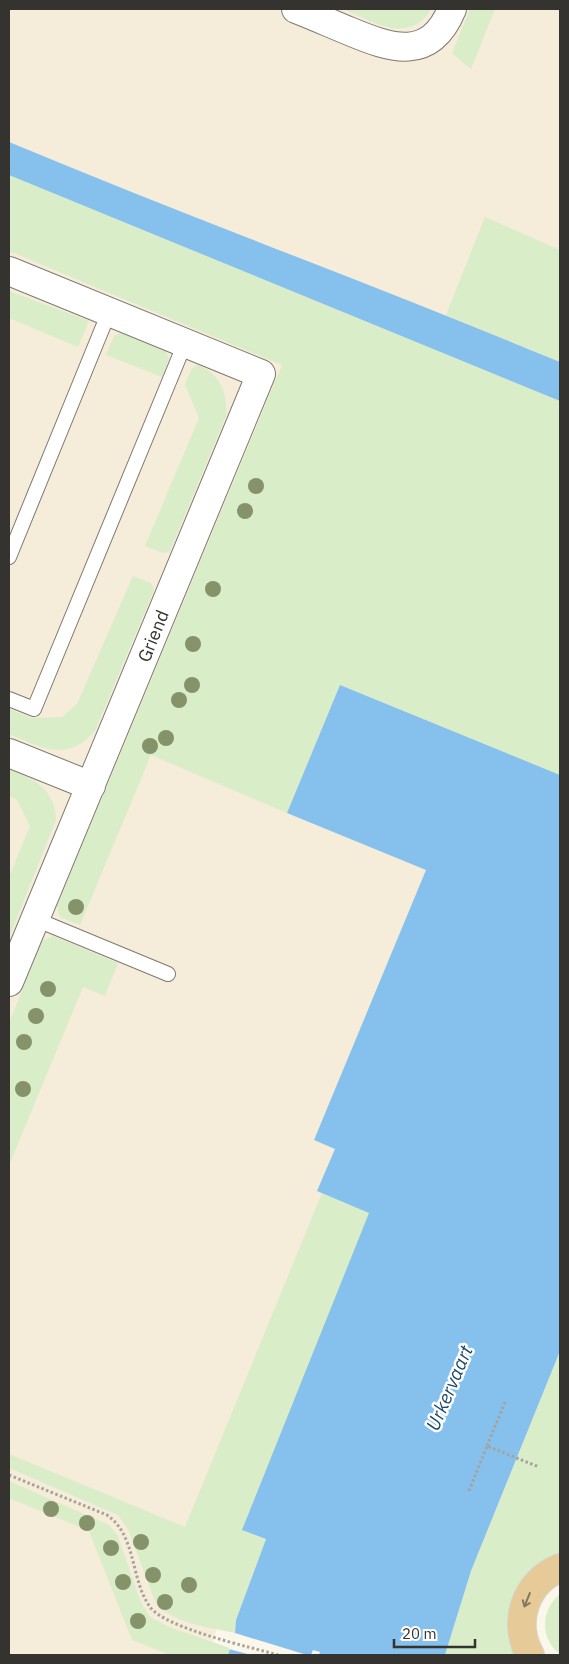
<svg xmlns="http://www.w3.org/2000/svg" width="569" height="1664" viewBox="0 0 569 1664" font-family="'IBM Plex Sans',sans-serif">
  <rect width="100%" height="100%" fill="#fcf7eb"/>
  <path fill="#f5ecda" d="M9,9H560V843L238,1566L208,1655H9Z"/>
  <path fill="#d9edc9" d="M343,9H431C409,46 372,21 343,9Z
    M470,9H495L471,69L452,53Z
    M9,175L560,401V775L340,685L287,813L151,755L80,925L60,917L57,906L282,365L9,251Z
    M485,217L560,250V362L446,315Z
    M9,291L89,321L78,347L9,318Z
    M120,333L166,351L169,359L162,377L106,355L114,336Z
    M198,365C220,374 228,393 226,416L170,551L163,553L145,546L199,418L185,385L192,368Z
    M133,576L151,583L154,590L95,731C66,763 43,748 9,734V709L31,718L62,717L77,704Z
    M9,769C35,780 55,789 56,820L9,938V877L30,826L17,800L9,796Z
    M53,936L118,963L105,996L83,987L10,1163L9,1023L42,941Z
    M322,1193L370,1213L243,1530L266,1539L236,1620L235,1633C210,1628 174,1623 156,1604L128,1529L118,1515L9,1468V1454L185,1527Z
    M560,1351V1555C525,1566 506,1592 509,1628C510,1637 511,1647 515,1655H445L471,1571Z
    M9,1481L109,1525L118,1536L140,1600L150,1617L169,1627L230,1648L228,1655H170L132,1640L89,1531L9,1498Z
    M560,1594V1654C540,1639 540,1610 560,1594Z"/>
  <path fill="#85c1ec" d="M9,142C191,218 377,286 560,362V401L9,175Z
    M340,685L560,775V1351L471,1571L445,1655H319L320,1652L313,1650L311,1655H228L235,1633L236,1620L266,1539L242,1530L369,1213L317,1191L335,1149L314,1140L426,870L287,813Z"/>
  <path fill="#fcf7eb" d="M235,1633L307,1655H251L229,1649Z"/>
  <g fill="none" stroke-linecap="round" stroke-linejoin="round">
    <defs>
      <path id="service" d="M9,557L109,312
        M9,699L34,709L185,343
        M35,919L168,974"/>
      <path id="minor" d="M296,9C314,16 332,24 349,31C392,49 430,62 452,9
        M9,271L261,374L9,982
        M9,753L91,786"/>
      <path id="primary" d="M530,1655C512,1622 525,1582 560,1568"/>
    </defs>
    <use href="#service" stroke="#7e7a6f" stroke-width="16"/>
    <use href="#minor" stroke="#7e7a6f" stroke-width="30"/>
    <use href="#primary" stroke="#d7d6d5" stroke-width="30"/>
    <path stroke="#a6a39a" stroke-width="3" stroke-dasharray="2.5 2.5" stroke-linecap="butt" d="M487,1446L505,1402
      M9,1475L107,1515C137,1536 130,1579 150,1607C165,1628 250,1647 278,1655
      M469,1491L487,1446L539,1467"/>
    <use href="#service" stroke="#fff" stroke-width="14"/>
    <use href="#minor" stroke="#fff" stroke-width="28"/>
    <use href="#primary" stroke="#e6cb98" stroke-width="28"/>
  </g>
  <g fill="#85926a">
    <circle cx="256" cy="486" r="8"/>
    <circle cx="245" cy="511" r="8"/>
    <circle cx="213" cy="589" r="8"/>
    <circle cx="193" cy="644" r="8"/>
    <circle cx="192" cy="685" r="8"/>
    <circle cx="179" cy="700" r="8"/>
    <circle cx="166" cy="738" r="8"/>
    <circle cx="150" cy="746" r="8"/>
    <circle cx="76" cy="907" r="8"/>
    <circle cx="48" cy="989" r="8"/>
    <circle cx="36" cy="1016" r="8"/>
    <circle cx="24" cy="1042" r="8"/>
    <circle cx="23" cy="1089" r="8"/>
    <circle cx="51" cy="1509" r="8"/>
    <circle cx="87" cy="1523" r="8"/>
    <circle cx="141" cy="1542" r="8"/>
    <circle cx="111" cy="1548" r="8"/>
    <circle cx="153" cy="1575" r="8"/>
    <circle cx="123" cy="1582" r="8"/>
    <circle cx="189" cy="1585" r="8"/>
    <circle cx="165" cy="1602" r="8"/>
    <circle cx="138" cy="1621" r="8"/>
  </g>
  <defs><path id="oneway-shaft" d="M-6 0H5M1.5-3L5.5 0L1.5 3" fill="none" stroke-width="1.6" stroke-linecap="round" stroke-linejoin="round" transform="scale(1.25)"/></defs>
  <use stroke="#85775e" href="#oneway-shaft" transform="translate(527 1600) rotate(112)"/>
  <g text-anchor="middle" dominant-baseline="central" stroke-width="5" stroke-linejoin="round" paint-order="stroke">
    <g font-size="18" fill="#35332f" stroke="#fff">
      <text transform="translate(153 636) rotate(-68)">Griend</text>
    </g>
    <g font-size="19" font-style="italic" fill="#1c4a67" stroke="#fff">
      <text transform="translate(449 1388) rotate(-67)">Urkervaart</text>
    </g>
  </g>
  <rect width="569" height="1664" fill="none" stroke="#35332f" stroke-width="20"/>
  <path d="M394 1639v8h81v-8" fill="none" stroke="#35332f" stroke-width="2.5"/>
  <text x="402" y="1639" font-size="15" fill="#35332f" stroke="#ffffff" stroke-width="4" paint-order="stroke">20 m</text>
</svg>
